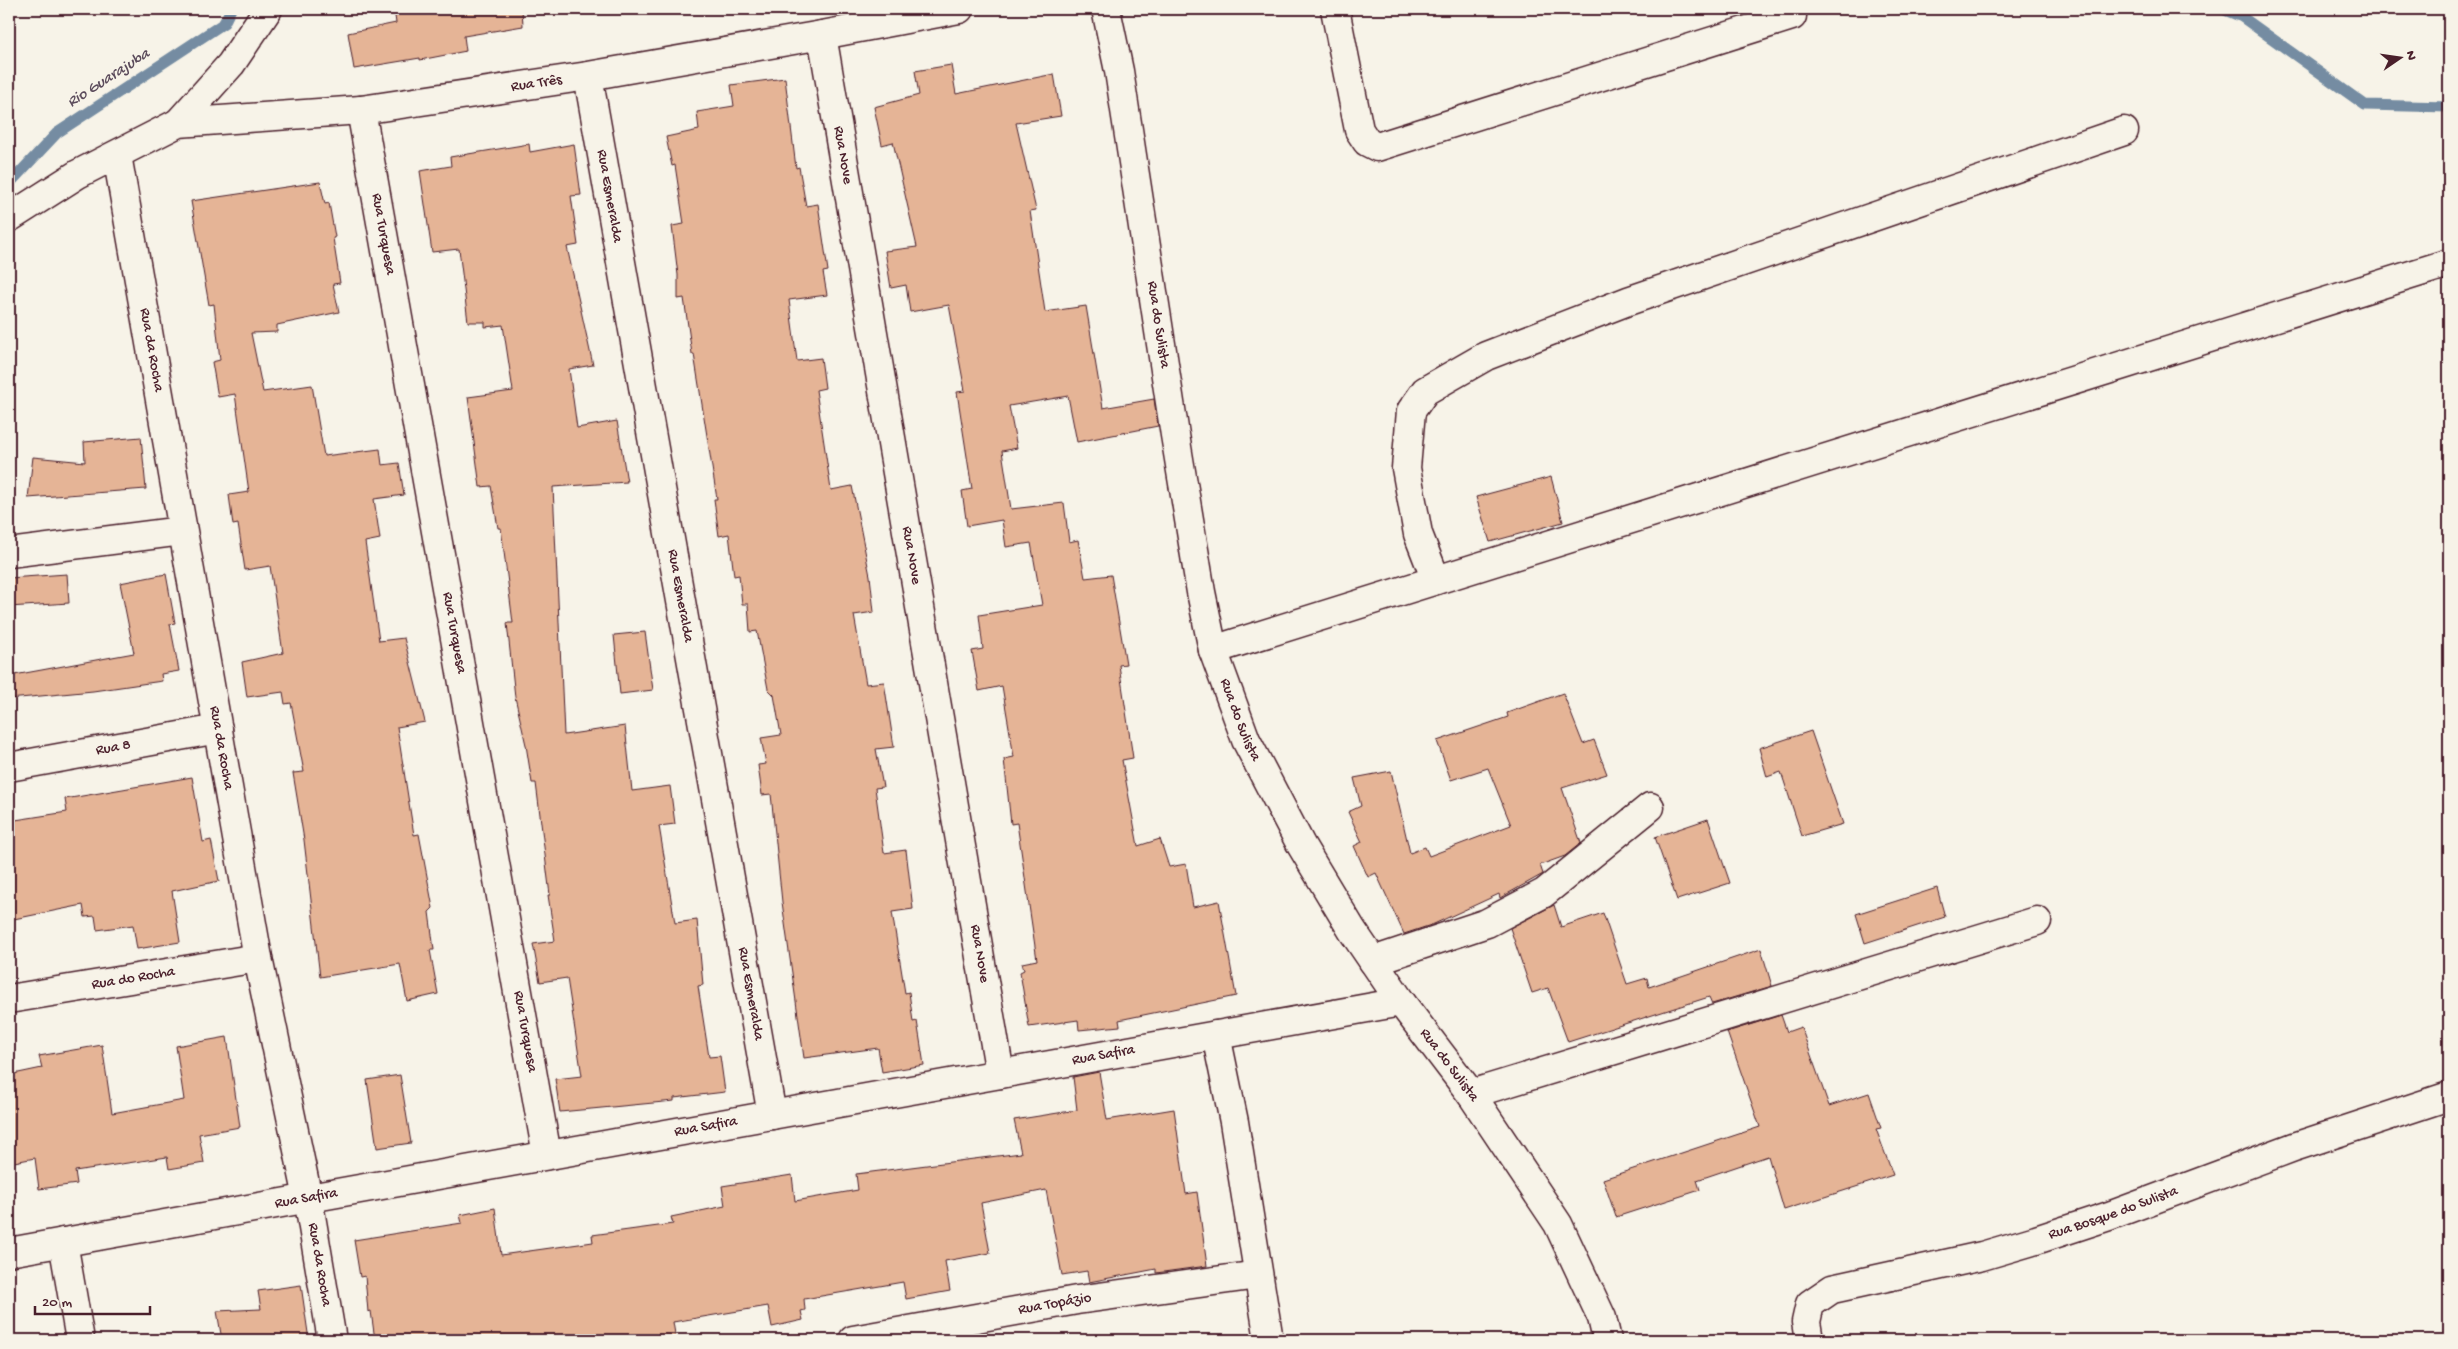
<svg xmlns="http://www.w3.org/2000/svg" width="2458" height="1349" viewBox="0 0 2458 1349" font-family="'Gochi Hand',sans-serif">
  <rect width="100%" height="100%" fill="#f7f3e8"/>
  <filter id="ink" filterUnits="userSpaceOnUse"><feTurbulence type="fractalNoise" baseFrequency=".02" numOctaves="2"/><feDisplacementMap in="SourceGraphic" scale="10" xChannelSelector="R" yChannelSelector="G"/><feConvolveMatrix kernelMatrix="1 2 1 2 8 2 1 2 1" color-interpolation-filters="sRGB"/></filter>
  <g filter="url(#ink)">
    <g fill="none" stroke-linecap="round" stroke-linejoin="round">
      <path stroke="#748ca2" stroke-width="11" d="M2222,9L2242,17L2365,105L2449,107
        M9,184L57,133L224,23L231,9"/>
    </g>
    <path fill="#e5b496" stroke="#4a1f2b" d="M394,9H522L523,26L464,36L466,51L420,60V58L354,69L348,33L396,23Z
      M951,65L956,94L1054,74L1061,116L1016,123L1036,210L1030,211L1045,312L1086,306L1103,408L1154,399L1158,426L1077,442L1068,396L1009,406L1017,448L1002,451L1011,509L1064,503L1069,542L1078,540L1085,578L1111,575L1126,664L1119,665L1133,758L1122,760L1138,846L1160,839L1169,867L1186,864L1193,907L1219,901L1236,996L1119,1020L1120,1026L1079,1030L1078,1020L1029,1027L1020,972L1024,970L1022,963L1037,960L1017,823L1011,824L1004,759L1014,757L1002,686L979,691L972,651L983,649L979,615L1042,605L1031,543L1006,547L1002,520L967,526L962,491L972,489L957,392L965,391L949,305L910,312L906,285L891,288L885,251L917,247L893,142L882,145L874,107L919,95L915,71Z
      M785,78L796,168L799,167L806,206L818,204L828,271L823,272L827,295L789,300L797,361L821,358L825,388L816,390L831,490L852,486L870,576L874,612L854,615L866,684L884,682L894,747L876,749L883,787L875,788L884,853L906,850L913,909L892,912L905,993L909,992L913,1022L917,1021L924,1065L882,1072L878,1048L804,1058L782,902L771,794L762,795L758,765L766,764L761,738L781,735L774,695L768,689L757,631L750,632L748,604H742L739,575L734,576L729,534L719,536L714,499H717L694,354H692L684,298L678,299V275L672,226L684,224L675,165L672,166L666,137L699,130L697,112L734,106L731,85Z
      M529,144L530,152L574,144L581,195L571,196L578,245L567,247L593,365L569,369L577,428L617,421L627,482L553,487L564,735L625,726L632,791L670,786L675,824L659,826L675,923L697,920L703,985L698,986L709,1057L720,1056L725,1092L674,1098V1101L560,1112L555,1079L582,1076L567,978L540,982L533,944L555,941L548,895H550L536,783H532L526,745L515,697L507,623H513L501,528H498L491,486L480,487L468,397L513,391L503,325L485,327V322H468L459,249L432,252L420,171L451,166L450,157Z
      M320,182L325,204L329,203L335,237L333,238L340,283L333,284L339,312L277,325V332L251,333L263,392L312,385L324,456L380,449L382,465L399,463L404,495L374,499L380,539L365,542L379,641L404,638L425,722L397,727L414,835L419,834L433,908L429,912L434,950H430L438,994L407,1001L400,964L320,977L304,840L293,773L304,772L291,703L285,704L283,692L247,697L242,662L283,653L270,566L245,570L238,524L233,525L229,495L249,492L235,394L218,397L212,362L220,360L214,304L209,305L191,201Z
      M141,437L146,489L28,498L33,457L85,462L84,442Z
      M1551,477L1563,522L1490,542L1476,497Z
      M67,574L69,603L9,607V578Z
      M166,574L175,623L170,624L179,671L161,674L162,681L93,691L9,699V676L134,653L120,583Z
      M645,632L653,690L620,694L614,635Z
      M1563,693L1583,744L1594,740L1607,774L1562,788L1581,843L1565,856L1540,865L1543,874L1500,898L1499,894L1434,924L1404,934L1376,873L1368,877L1354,846L1362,842L1348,812L1361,806L1354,778L1391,771L1410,853L1425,847L1429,856L1511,825L1488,768L1451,780L1437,741L1508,717L1507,713Z
      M1811,731L1843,824L1802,836L1781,772L1767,777L1759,748Z
      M192,777L203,842L211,840L219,881L172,891L180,942L137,949L133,925L97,930L95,916L85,917L83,905L9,920V821L67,812L65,799Z
      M1708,819L1730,883L1677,900L1655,837Z
      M1937,888L1945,917L1865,943L1856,914Z
      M1554,905L1561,927L1603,913L1627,984L1647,978L1649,987L1761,949L1772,986L1712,1004L1709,997L1568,1042L1548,988L1532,993L1510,928Z
      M1781,1015L1787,1032L1801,1027L1829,1106L1869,1093L1881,1128L1876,1129L1893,1175L1784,1210L1768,1156L1697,1180L1700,1190L1616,1217L1603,1179L1760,1127L1727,1032Z
      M227,1037L240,1127L199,1134L204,1163L169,1169L167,1157L75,1171L77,1184L39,1189L35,1158L9,1163V1075L42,1068L39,1056L102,1045L112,1113L184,1100L176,1046Z
      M1099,1072L1107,1120L1174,1109L1186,1194L1197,1192L1207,1266L1156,1273V1269L1089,1282L1087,1271L1062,1275L1046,1190L981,1203L990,1253L945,1261L950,1291L906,1299L903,1282L804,1299L805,1310L801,1311L803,1320L772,1327L768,1306L673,1322L676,1340H375L371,1311L368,1312L365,1276L360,1277L354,1240L462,1223L460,1215L495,1208L501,1255L593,1242L592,1235L673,1224L671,1217L725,1206L722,1186L792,1175L795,1201L858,1190L856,1174L1021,1153L1014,1120L1077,1110L1073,1077Z
      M400,1075L411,1143L377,1148L367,1080Z
      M301,1285L309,1340H222L217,1311L261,1309L258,1291Z"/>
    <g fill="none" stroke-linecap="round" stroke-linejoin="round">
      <defs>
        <g id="minor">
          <path d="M1335,9L1359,130L1367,142L1377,147L1792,16"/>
          <path id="s1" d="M822,35L1000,1074"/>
          <path id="s2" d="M588,76L772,1115"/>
          <path id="s3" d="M361,110L547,1155"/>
          <path d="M178,123L231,64L268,9"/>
          <path id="s4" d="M117,155L258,958L308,1198L332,1340"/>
          <path id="s5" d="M9,218L78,174L178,123L361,110L588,76L822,35L959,9"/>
          <path d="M9,553L182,531"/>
          <path d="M1436,580L1418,534L1406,468L1411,411L1425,391L1486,356L1628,301L2124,131"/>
          <path d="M1213,650L2449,263"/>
          <path id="s6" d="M9,767L218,729"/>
          <path d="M1373,961L1487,923L1544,893L1650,807"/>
          <path id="s7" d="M9,999L258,958"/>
          <path d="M1216,1035L1234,1122L1269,1340"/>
          <path d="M1471,1094L2037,921"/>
          <path d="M63,1242L80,1340"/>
          <path id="s8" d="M9,1252L1401,1002"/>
          <path id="s9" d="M853,1340L1077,1300L1258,1275"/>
          <path id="s10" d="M1809,1340L1806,1322L1810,1304L1832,1289L1982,1256L2036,1240L2109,1216L2294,1147L2449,1096"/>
        </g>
        <g id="tertiary">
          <path id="s11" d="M1106,9L1119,71L1175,435L1201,592L1213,650L1246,740L1301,845L1352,930L1401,1002L1471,1094L1558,1224L1602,1318L1607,1340"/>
        </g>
      </defs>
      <use href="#minor" stroke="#4a1f2b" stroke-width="31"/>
      <use href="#tertiary" stroke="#4a1f2b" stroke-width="31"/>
      <use href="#minor" stroke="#f7f3e8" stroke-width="28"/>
      <use href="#tertiary" stroke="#f7f3e8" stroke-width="28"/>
    </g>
  </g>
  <g text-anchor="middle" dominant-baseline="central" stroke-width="5" stroke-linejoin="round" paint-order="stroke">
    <g font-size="15" fill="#4a1f2b" stroke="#f7f3e8">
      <text stroke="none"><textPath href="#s5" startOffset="555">Rua Três</textPath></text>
      <text stroke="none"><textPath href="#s1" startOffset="122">Rua Nove</textPath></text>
      <text stroke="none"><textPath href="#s2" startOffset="122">Rua Esmeralda</textPath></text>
      <text stroke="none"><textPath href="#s3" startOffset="126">Rua Turquesa</textPath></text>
      <text stroke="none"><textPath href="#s11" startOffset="320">Rua do Sulista</textPath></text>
      <text stroke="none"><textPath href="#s4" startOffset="198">Rua da Rocha</textPath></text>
      <text stroke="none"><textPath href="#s1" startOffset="528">Rua Nove</textPath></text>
      <text stroke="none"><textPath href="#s2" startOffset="528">Rua Esmeralda</textPath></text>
      <text stroke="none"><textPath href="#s3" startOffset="531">Rua Turquesa</textPath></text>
      <text stroke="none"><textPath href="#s11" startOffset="725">Rua do Sulista</textPath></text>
      <text stroke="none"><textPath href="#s6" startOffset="106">Rua 8</textPath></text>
      <text stroke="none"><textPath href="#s4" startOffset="602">Rua da Rocha</textPath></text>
      <text stroke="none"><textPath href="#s1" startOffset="932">Rua Nove</textPath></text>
      <text stroke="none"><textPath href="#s7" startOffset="126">Rua do Rocha</textPath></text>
      <text stroke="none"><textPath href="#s2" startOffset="932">Rua Esmeralda</textPath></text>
      <text stroke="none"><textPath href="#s3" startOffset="936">Rua Turquesa</textPath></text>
      <text stroke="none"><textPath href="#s8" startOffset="1112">Rua Safira</textPath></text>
      <text stroke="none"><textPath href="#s11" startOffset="1130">Rua do Sulista</textPath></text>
      <text stroke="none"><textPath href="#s8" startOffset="708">Rua Safira</textPath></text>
      <text stroke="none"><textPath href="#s8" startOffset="302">Rua Safira</textPath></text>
      <text stroke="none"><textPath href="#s10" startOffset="355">Rua Bosque do Sulista</textPath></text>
      <text stroke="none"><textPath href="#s4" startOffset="1128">Rua da Rocha</textPath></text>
      <text stroke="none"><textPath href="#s9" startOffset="205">Rua Topázio</textPath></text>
    </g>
    <g font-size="16" font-style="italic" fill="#5c4c5c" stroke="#f7f3e8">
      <text transform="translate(109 79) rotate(-33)">Rio Guarajuba</text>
    </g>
  </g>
  <rect width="2458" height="1349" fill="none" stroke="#f7f3e8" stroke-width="30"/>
  <rect x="15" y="15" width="2428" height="1319" fill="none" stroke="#4a1f2b" stroke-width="2" filter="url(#ink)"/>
  <g transform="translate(2400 58) rotate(77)" stroke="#f7f3e8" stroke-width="4" paint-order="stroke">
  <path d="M0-4L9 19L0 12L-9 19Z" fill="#4a1f2b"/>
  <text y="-8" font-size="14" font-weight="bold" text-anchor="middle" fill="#4a1f2b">N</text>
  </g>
  <path d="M35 1306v8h115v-8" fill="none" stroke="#4a1f2b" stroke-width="2.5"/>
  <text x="42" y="1306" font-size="15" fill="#4a1f2b" stroke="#f7f3e8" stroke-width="4" paint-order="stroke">20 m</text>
</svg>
